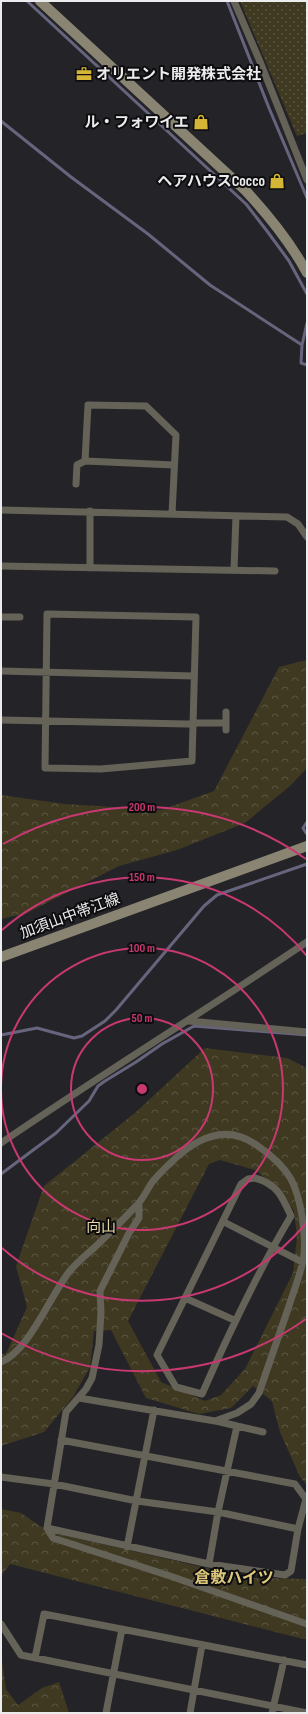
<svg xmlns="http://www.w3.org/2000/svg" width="308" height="1714" viewBox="0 0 308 1714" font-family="'Sofia Sans Condensed','Noto Sans JP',sans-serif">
  <defs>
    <pattern id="forest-crowns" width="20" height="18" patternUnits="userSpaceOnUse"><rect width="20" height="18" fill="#3f3922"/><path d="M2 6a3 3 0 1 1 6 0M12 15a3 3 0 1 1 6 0" fill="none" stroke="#5b5642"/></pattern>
    <pattern id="park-dots" width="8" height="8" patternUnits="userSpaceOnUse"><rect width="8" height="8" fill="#3f3922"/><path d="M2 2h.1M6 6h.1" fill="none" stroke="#5b5642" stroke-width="1.8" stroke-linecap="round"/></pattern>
  </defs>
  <rect width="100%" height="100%" fill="#242428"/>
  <path fill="url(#forest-crowns)" fill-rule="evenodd" d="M307,660V768L290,786L245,823L177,850L119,866L27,913L1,919V795L65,804L161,810L214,791L279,667Z
    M205,1048L287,1058L307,1068V1485L300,1477L280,1432L272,1401L253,1386L231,1408L199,1414L146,1398L111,1330L94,1331L90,1367L73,1397L44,1432L1,1446V1354H6L27,1307L16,1266L44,1186L136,1112ZM220,1160L255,1170L280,1189L294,1211L297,1237L293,1273L245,1369L221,1395L205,1401L161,1382L128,1321L209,1164Z
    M1,1509L21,1513L40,1526L58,1534L250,1578L307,1579V1639H303L10,1564L1,1576Z
    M1,1654L6,1689L18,1705L42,1688L59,1682L69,1713H1Z"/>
  <path fill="url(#park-dots)" d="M240,1H307V133L297,136Z"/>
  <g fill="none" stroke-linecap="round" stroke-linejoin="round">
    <path stroke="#67647e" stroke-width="3" d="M27,1L246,204L267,231L289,261L307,294
      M227,1L269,108L307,198
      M1,121L71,177L148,234L210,285L302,345
      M307,323L302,345L301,363L307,365
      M306,833L303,828L307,822
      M1,1035L37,1028L74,1038L82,1036L105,1021L116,1010L204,906L217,895L307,864
      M1,1174L56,1133L89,1101L98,1086L105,1081L136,1062L162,1044L194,1026L307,1035"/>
    <path stroke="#656257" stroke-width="7" d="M234,1L261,64L307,180
      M85,461L88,405L146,406L176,435L172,514
      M76,484L77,465L85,461L174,465
      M1,510L287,517L298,524L307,537
      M1,566L275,571
      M90,568V511
      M234,570L236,516
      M47,614L196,617L192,761L101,769L45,768Z
      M1,617H20
      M1,671L194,676
      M1,720L187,724L198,723H226
      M226,730V712
      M189,1021L307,1032
      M1,1143C102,1074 206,1010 307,942
      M255,1178C277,1184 282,1196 291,1216C257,1273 229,1333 202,1394L176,1387L157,1355L241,1184L248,1179Z
      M139,1203V1218L129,1233L100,1291L101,1312L99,1345L92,1378L86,1389L66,1412L47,1528L53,1538L173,1577L307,1624
      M224,1222L302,1262
      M185,1298L234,1320
      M1,1362C29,1351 50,1296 69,1272C76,1263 86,1255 94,1248C109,1234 123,1220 137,1205C144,1198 147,1189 153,1181C179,1152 215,1117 255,1144C270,1154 282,1164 291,1179C301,1199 306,1232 304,1254C302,1272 294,1289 289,1306C279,1335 269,1364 259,1393L251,1404L237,1413L215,1421L79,1398
      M216,1421L237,1426
      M1,1477L54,1484L137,1501L218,1512L298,1529
      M47,1528L209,1564L285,1575L291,1571L298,1529L306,1499L295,1484L61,1440
      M127,1547L154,1410
      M209,1564L218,1512L237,1426L263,1432
      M1,1624L21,1655L307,1713
      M35,1658L44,1614L307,1665
      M106,1713L122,1629
      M190,1713L202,1645
      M272,1713L284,1660"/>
    <path stroke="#8a8573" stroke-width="10" d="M40,1L246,191C269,216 291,243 307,273
      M1,957L307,846"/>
  </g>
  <g fill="none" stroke="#c83871" stroke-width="2">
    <circle cx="142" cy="1089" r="71"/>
    <path d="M1 1088A141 141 0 1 1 1 1090"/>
    <path d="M307 1222A212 212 0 0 1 2 1248M2 930A212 212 0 0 1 307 956"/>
    <path d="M306 1319A282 282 0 0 1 1 1333M3 844A282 282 0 0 1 306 859"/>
  </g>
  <defs>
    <symbol id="office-bare" viewBox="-9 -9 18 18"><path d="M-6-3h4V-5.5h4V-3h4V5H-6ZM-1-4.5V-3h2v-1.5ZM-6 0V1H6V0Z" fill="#d5b535" stroke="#0d0d0f" stroke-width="2.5" paint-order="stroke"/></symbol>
    <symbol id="shop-bare" viewBox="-9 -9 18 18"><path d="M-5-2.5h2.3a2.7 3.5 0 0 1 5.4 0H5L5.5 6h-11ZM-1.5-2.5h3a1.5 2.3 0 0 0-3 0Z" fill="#d5b535" stroke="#0d0d0f" stroke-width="2.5" paint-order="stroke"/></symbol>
  </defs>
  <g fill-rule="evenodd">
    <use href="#office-bare" x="73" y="63" width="22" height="22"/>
    <use href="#shop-bare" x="190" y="111" width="22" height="22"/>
    <use href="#shop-bare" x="266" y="170" width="22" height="22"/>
  </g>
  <g text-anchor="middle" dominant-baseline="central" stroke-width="4" stroke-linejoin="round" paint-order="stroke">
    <g font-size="15" font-weight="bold" fill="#ececee" stroke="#0d0d0f" text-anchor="end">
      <text x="96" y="74" text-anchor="start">オリエント開発株式会社</text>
      <text x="189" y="122">ル・フォワイエ</text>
      <text x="265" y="181">ヘアハウスCocco</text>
    </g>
    <g font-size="15" fill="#ececee" stroke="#0d0d0f">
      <text transform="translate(70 916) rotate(-20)">加須山中帯江線</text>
    </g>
    <g font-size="15" fill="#e6d7a2" stroke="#0d0d0f">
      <text x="101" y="1227">向山</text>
    </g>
    <g font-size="16" font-weight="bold" fill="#ddc87b" stroke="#0d0d0f">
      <text x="234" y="1578">倉敷ハイツ</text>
    </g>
  </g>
  <circle cx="142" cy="1089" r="6" fill="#c83871" stroke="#0d0d0f" stroke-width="2"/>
  <g font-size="12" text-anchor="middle" font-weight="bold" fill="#c83871" stroke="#0d0d0f" stroke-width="4" stroke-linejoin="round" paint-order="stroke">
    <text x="142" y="811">200 m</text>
    <text x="142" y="881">150 m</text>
    <text x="142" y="952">100 m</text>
    <text x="142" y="1022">50 m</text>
  </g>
  <rect width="308" height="1714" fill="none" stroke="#ececee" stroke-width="4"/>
</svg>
